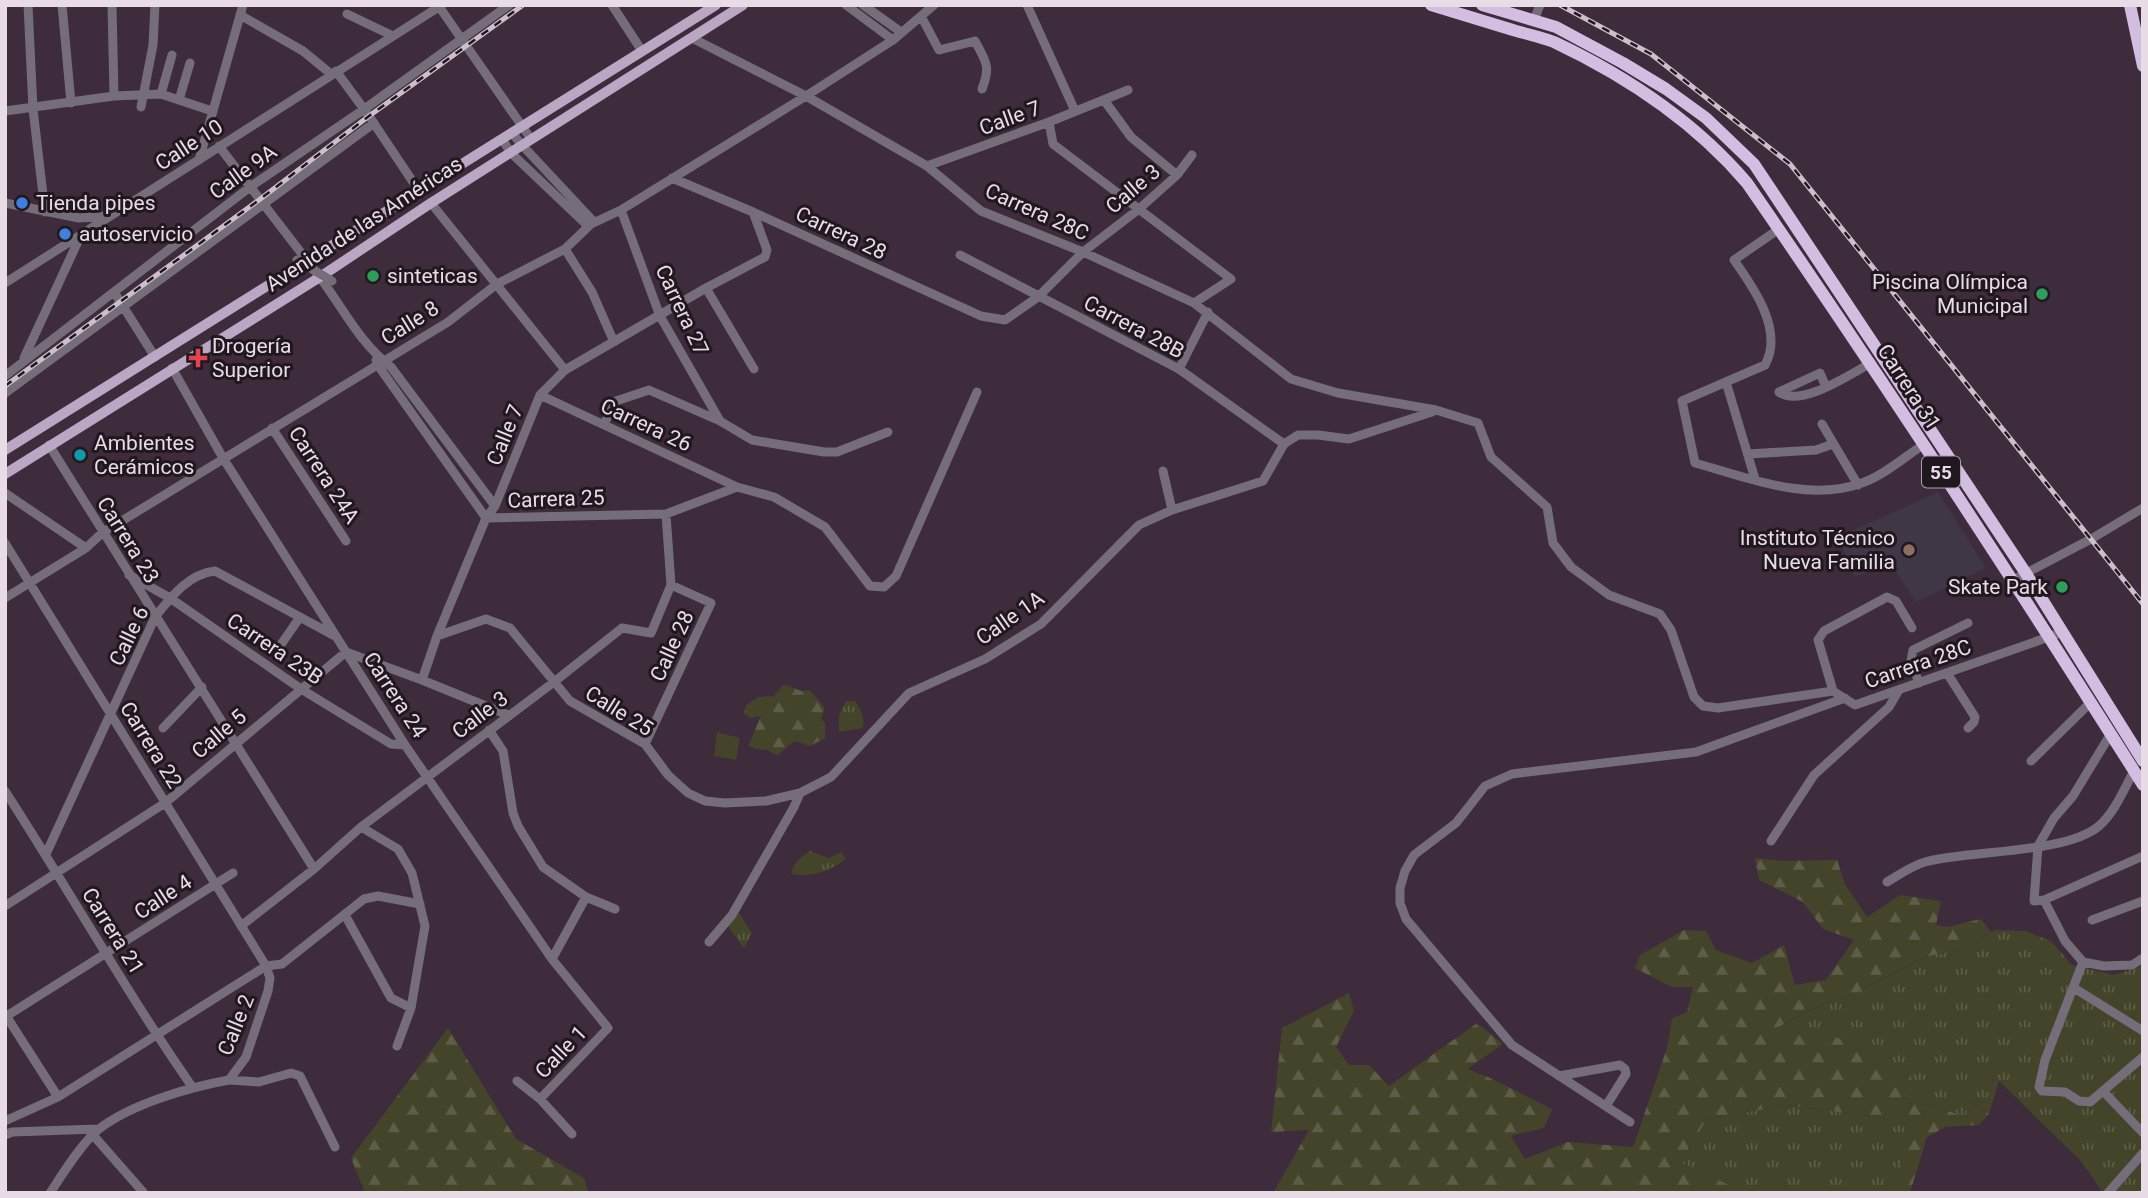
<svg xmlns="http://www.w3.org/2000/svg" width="2148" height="1198" viewBox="0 0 2148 1198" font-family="Roboto,sans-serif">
  <defs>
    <pattern id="grass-tufts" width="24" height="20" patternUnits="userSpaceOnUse" patternTransform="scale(1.75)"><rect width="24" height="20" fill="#434429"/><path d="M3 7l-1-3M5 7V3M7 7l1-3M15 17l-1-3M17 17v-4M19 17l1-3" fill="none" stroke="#5e5e48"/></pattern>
    <pattern id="forest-firs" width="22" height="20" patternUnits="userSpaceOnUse" patternTransform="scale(1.75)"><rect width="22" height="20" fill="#434429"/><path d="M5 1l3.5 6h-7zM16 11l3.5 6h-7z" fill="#5e5e48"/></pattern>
  </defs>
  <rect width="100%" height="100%" fill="#3e2b3c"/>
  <path fill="#3f3646" d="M1938,492L1986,568L1916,602L1891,564L1855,577L1838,537Z"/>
  <path fill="url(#grass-tufts)" d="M846,701H855C861,710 865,717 863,728L839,732V716Z
    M810,851L829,858L841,852L846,859C831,871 810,878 791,874C794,861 800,858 810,851Z
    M739,913L752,933L744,948L728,926Z
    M1995,930L2025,931L2051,941L2072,965L2114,975L2143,966V1193H2103L2081,1161L1999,1081L1989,1114L1968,1101L1967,1117L1930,1105L1905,1103C1902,1083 1895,1070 1879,1058C1848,1035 1814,1042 1778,1043L1774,1029L1829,1001L1848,997L1925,957L1964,948Z
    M1786,1105L1883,1118L1915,1130L1890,1193H1746L1679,1163L1707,1119Z"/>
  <path fill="url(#forest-firs)" d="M787,685L801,691L810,690L825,708L821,718L825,723V738L810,746L794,741L778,755L773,754L768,750L757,749L748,746L761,716L750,718L744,714L746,705L759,697L774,696L782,686Z
    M1755,858L1784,861L1837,860L1845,884L1867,917L1900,895L1941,901L1936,925L1947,927L1981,919L1991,932L1964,948L1925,957L1848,997L1829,1001L1774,1029L1778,1043L1814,1030L1864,1047L1894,1069L1908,1062L1912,1081L1904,1093L1906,1103L1930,1105L1966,1117L1967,1101L1989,1114L1979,1125L1946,1127L1927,1137L1910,1193H1890L1914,1130L1883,1118L1786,1105L1707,1119L1680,1162L1746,1193H1273L1309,1130L1271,1132L1282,1028L1349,993L1354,1011L1336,1047L1349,1065H1369L1389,1086L1477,1023L1503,1044L1467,1069L1488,1077L1552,1109L1544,1128L1511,1136L1525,1159L1568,1142L1633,1147L1667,1048L1672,1018L1687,1012L1693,987H1672L1635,968L1640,955L1684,930L1706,931L1716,950L1752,963L1784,945L1795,985L1826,980L1854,940L1823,929L1803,902L1759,880Z
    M448,1028L516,1139L584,1178L589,1193H365L351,1158Z"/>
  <path fill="#434429" d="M717,732L740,738L736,760L714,756Z"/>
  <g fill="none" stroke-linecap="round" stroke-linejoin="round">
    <path stroke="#766d7b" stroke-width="9" d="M28,5L33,109L45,212
      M62,5L71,103
      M112,5L114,96
      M438,5L531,139
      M612,5L642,51
      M846,5L893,40
      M863,5L901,32
      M1027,5L1075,111
      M347,14L393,36
      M240,15L303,51L331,74
      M921,16L939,50L975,41C986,62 991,66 982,89
      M1534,20L1540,5
      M692,38L806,96L927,166L981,211L1083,252L1194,303L1291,379L1338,393L1436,410L1478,423L1491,457L1547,507L1553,543L1571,567L1609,595L1660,614L1671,630L1694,697L1703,706L1718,708L1833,691L1855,705L2063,632
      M336,71L369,116L419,191
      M161,94L172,55
      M179,100L190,63
      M1104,100L1131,137L1177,175
      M141,107L153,45L155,5
      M5,111L114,96L161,94L212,111
      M1049,122L1053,144L1231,279L1194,303
      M512,133L522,145L594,222
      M502,139L511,153L588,226
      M219,146C253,191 288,235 321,279C345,311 359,342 391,367L495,506
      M199,160L243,5
      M927,166L1049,122L1128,90
      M672,178L753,212L981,316L1005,320L1038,297L1083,252L1139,209L1177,175L1192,155
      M5,203L79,218L106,216
      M431,203L565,370
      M621,210L660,316L720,421
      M1779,229L1734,260C1754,288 1784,331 1765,365L1682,401L1695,463C1746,477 1806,502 1859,484C1882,477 1903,458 1923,445
      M565,249L592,292L614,342
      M960,255L1179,369L1284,444
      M5,283L442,5
      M706,288L754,369
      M114,292L155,357
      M24,358L80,237
      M376,360L377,364L486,518
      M172,368L223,458L405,745L552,959L608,1028L540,1099
      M1179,369L1208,312
      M5,376L250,187L363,110L509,5
      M1726,382L1755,479
      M1779,392C1801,408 1850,374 1871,363
      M1779,392L1820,373L1826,387
      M5,393L374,123
      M540,395L737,487L774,497L825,527L870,586L884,587L896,576L977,392
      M604,424L616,401L649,390L720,421L752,440L824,452H837L888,432
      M1822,424L1858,485
      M272,428L346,541
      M49,445L314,869
      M1748,454L1816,450L1833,444
      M1163,471L1172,510
      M5,493L86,548
      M486,518L666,514L737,487
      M5,543L266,966L270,978L268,991L246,1057L229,1080C190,1087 131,1104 99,1129C83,1141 62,1175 50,1193
      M129,575L170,598L301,689L391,744L405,745
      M2013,580L2091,539L2143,508
      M5,598L86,548L102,533L448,322L497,284L565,249L591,224L621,210L806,96L893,40L934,5
      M437,636L486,619L510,628L570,701L645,744L668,775L688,793L705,801L725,803L766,801L800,793L831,777L909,693L985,659L1041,624L1139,525L1172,510L1263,481L1284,444L1298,435H1318L1349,439L1432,412
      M280,646L300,617
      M1947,673L1975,717L1974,722L1968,728
      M422,680L437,636L486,518L495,506L540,395L565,370L706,288L765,257L767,250L753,212
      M1919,683L1911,661L1913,650L1968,623
      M1833,691L1818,640L1824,631L1887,597L1896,601L1912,628
      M163,728L202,687
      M489,730L503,751L513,813L518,826L543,867L586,897L615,909
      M2110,735L2073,796L2054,818L2038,846L2034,901L2044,900L2143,856
      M645,744L711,603L671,585
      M2031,761L2090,703
      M5,791C69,890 126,992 193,1088
      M361,827L398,849L412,873L425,926L411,1008L397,1046
      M1771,841L1814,775L1889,707L1899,690
      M46,854L155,617C171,597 188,574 215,571L333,635
      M1887,882C1899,875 1911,866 1925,862C1969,850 2066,854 2099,826C2115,812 2124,789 2134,771
      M2044,900L2065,941L2083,962L2104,966L2132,965L2143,958
      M5,906L165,803L346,652L422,680L508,715
      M345,915L391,998L411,1008
      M2092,920L2143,901
      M241,926L314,869L361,827L554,682L622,628L651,633L671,585L666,514
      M709,942L732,915L794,807L800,793
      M552,959L586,897
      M2083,962L2045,1060L2039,1087L2042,1091L2065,1092L2079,1101L2090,1102L2143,1057
      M2074,988L2143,1031
      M5,1014L58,1097
      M5,1017L233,873
      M1559,1076L1620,1065L1625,1069L1626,1074L1606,1106
      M229,1080L259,1082L291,1073L300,1076L335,1147
      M517,1081L540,1099L572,1134
      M2103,1091L2143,1133
      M5,1121L58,1097L266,966L282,964L364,899L378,896L420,904
      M1630,1122L1512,1045L1406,919L1400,903V888L1405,871L1414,855L1456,823L1485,786L1512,774L1696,752L1845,698
      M5,1135L12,1132L98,1129
      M93,1135L143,1192L141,1193
      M2108,1193L2143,1153"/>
    <path stroke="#b9a7c4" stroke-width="10" d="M5,450L716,5
      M5,474L320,277L431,203L743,5"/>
    <path stroke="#d3bde1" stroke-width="12" d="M1431,5C1458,13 1486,22 1513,30C1526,34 1541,37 1554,42C1626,76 1696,123 1747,183C1884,381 2015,582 2143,785
      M1482,5L1556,27L1623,63L1666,89L1706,118L1754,164L2025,572L2143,761
      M2130,5L2143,66"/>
    <defs>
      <path id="rail" d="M1560,5L1651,54L1790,164L2143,604
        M5,386L259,200L369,116L523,5"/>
    </defs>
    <use href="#rail" stroke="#ccbfcb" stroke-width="5"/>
    <use href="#rail" stroke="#20171f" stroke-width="2.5" stroke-dasharray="8" stroke-linecap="butt"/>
    <path stroke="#766d7b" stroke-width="9" d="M297,260L332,281"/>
  </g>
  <g fill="#3f7fe0" stroke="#20171f" stroke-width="2.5">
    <circle cx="22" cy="203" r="7"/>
    <circle cx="65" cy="234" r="7"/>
  </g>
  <g fill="#2e9e5b" stroke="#20171f" stroke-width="2.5">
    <circle cx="373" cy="276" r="7"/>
    <circle cx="2042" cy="294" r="7"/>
    <circle cx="2062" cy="587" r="7"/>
  </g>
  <path fill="#e0444e" stroke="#20171f" stroke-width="2.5" d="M194.5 347.5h7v7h7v7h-7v7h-7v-7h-7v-7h7z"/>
  <circle fill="#0f9aa8" stroke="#20171f" stroke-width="2.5" cx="80" cy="455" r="7"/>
  <circle fill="#8d6e63" stroke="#20171f" stroke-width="2.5" cx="1909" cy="550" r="7"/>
  <g text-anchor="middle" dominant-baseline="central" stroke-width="6" stroke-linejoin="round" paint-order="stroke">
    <rect fill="#20171f" stroke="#aca1ab" stroke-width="2" x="1922" y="456.5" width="38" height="31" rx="5"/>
    <g font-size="19" font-weight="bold" fill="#e8dce7">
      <text x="1941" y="472">55</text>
    </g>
    <g font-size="21" fill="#e8dce7" stroke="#20171f">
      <text transform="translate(1010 118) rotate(-20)">Calle 7</text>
      <text transform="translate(189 145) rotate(-33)">Calle 10</text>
      <text transform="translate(243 172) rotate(-36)">Calle 9A</text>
      <text transform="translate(1133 189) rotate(-40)">Calle 3</text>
      <text transform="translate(1037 212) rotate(24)">Carrera 28C</text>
      <text transform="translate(364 224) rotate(-33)">Avenida de las Américas</text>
      <text transform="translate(841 233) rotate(25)">Carrera 28</text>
      <text transform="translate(682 310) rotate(65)">Carrera 27</text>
      <text transform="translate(410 323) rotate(-32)">Calle 8</text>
      <text transform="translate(1134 327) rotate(28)">Carrera 28B</text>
      <text transform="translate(1909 387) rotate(57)">Carrera 31</text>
      <text transform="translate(646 425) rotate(25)">Carrera 26</text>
      <text transform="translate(505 435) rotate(-68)">Calle 7</text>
      <text transform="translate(324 475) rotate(57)">Carrera 24A</text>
      <text transform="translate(556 499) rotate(-2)">Carrera 25</text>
      <text transform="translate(128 540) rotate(58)">Carrera 23</text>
      <text transform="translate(1010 618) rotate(-35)">Calle 1A</text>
      <text transform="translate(129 636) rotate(-64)">Calle 6</text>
      <text transform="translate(672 646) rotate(-65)">Calle 28</text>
      <text transform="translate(275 649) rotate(34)">Carrera 23B</text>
      <text transform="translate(1918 664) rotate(-19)">Carrera 28C</text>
      <text transform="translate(395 695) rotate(57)">Carrera 24</text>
      <text transform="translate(619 711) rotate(32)">Calle 25</text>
      <text transform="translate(480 715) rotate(-37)">Calle 3</text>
      <text transform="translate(219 734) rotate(-40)">Calle 5</text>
      <text transform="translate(151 745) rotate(58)">Carrera 22</text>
      <text transform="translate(163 897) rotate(-33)">Calle 4</text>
      <text transform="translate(113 931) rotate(58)">Carrera 21</text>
      <text transform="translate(236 1025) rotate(-68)">Calle 2</text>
      <text transform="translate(561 1052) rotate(-46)">Calle 1</text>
    </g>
    <g font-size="21" fill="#e8dce7" stroke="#20171f" text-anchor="start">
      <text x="36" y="203">Tienda pipes</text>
      <text x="79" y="234">autoservicio</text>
      <text x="387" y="276">sinteticas</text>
      <text x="2028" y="282" text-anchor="end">Piscina Olímpica<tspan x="2028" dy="24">Municipal</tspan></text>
      <text x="212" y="346">Drogería<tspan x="212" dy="24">Superior</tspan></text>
      <text x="94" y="443">Ambientes<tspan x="94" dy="24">Cerámicos</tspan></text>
      <text x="1895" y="538" text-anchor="end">Instituto Técnico<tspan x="1895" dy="24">Nueva Familia</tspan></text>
      <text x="2048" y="587" text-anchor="end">Skate Park</text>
    </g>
  </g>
  <rect width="2148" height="1198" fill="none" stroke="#e8dce7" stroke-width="14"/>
</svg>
